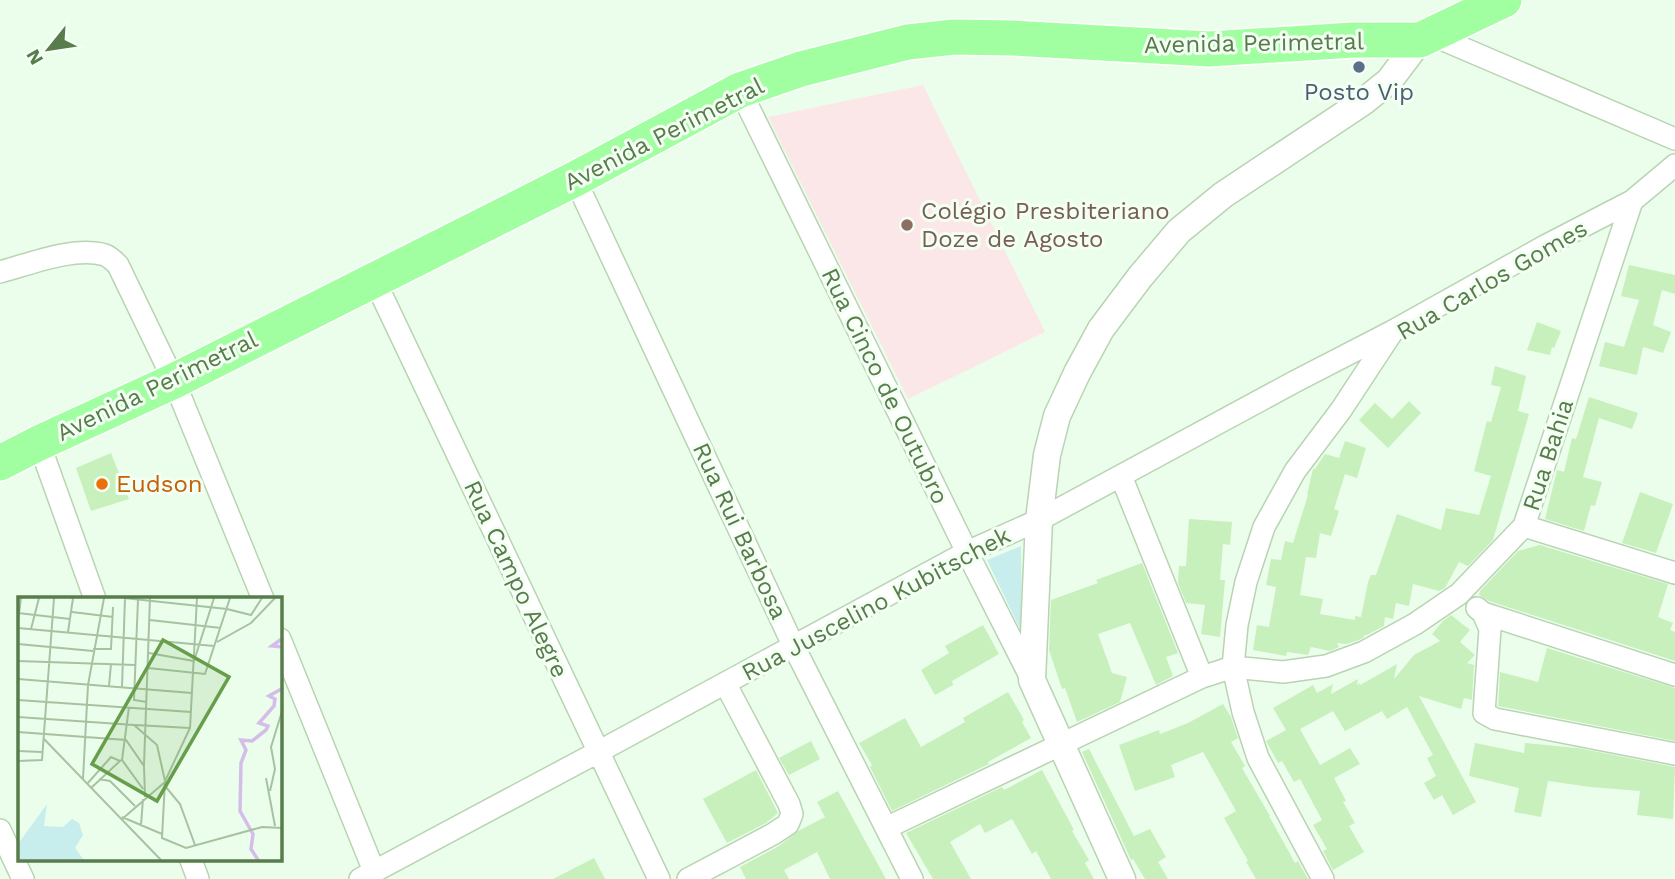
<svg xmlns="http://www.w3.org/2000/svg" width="1675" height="879" viewBox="0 0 1675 879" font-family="'Work Sans',sans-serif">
  <rect width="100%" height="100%" fill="#ebfeeb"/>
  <path fill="#fbe7e7" d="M923,85L1045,332L908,399L768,117Z"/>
  <path fill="#c7eeed" d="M1021,546L1022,633L987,560Z"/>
  <path fill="#c7f0bc" d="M1629,265L1675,275V294L1662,290L1653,325L1671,332L1663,353L1643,347L1637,375L1599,366L1605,342L1624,347L1639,300L1621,296Z
    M1537,322L1561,331L1554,348L1552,347L1550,355L1527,350Z
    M1495,366L1526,376L1518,411L1529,414L1493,540L1468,566L1459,562L1445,588L1439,591L1413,584L1409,606L1396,603L1393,619L1385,617L1384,626L1367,635H1364V637L1359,640L1347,644L1337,643L1339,647L1330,651L1311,647L1308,655L1287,652L1286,656L1253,650L1257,625L1269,627L1276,587L1266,585L1271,559L1281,560L1285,541L1293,543L1308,495H1307L1313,469H1315L1325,454L1339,458L1345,441L1366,448L1357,478L1345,474L1334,509L1339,511L1331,536L1320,533L1316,558L1306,557L1300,595L1323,599L1320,614L1355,620V616L1361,617L1368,582L1371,575H1376L1397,514L1441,530L1446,508L1479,515L1491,476L1474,471L1487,421L1491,422L1501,387L1491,385Z
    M1589,397L1638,413L1632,429L1599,418L1583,477L1602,482L1595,506L1591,505L1584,531L1545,519L1557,470L1564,472L1572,438L1576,439Z
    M1409,401L1421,413L1388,448L1359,420L1375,403L1392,419Z
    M111,453L129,499L91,511L76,468Z
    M1640,492L1673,504L1656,553L1622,543Z
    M1189,519L1232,522L1230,545L1223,544L1220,580H1225L1220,637L1201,634L1205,605L1186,603L1178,583L1179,566H1186Z
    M1540,545L1668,584L1658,617L1673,623L1670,630L1675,632V661L1489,601L1479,595L1480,591L1518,551Z
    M1142,563L1178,653L1166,657L1173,676L1156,685L1130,623L1098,634L1112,673L1127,677L1120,702L1077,722L1065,688L1062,689L1049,650L1051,600L1098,583L1096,580Z
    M1451,615L1470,630L1460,642L1475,655L1467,663L1474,665L1472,700L1464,698L1461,709L1419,696L1476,802L1453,815L1442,795L1434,800L1424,783L1436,776L1427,758L1433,755L1407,707L1387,719L1382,711L1345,731L1333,711L1300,729L1320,765L1350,748L1360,764L1334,778L1346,801L1343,802L1355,823L1349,826L1364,852L1333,870L1323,851L1327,849L1313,825L1322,820L1300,779L1294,782L1282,761L1278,763L1266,741L1286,730L1273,708L1313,685L1317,693L1333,684L1331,694L1358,679L1357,685L1360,683V685L1397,664L1394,679L1414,655L1440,641L1432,634L1443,621Z
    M983,625L999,654L952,681L953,685L935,695L921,670L949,653L945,646Z
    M1547,648L1675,688V741L1498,706L1500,672L1538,682Z
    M1008,692L1024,720L1022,722L1031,738L988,762L989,764L892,811L870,767L872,765L859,743L905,718L921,747L965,722L963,718Z
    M1223,704L1231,717L1238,738L1231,742L1245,766L1242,768L1270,816H1269L1295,863L1298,861L1308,879H1256L1246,862L1248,861L1224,818L1236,811L1203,752L1171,765L1175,777L1135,791L1119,745L1159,730L1160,734L1188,723Z
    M811,741L820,759L789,775L779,758Z
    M1475,743L1524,753L1525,743L1578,748L1675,767L1673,819L1637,815L1640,791L1590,787L1548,781L1541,817L1514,812L1519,788L1469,776Z
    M1089,749L1134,836L1150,829L1166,857L1158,862L1168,879H1145L1133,859L1131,860L1082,752Z
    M756,770L778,813L766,823L727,843L703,799Z
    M1042,770L1074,830L1072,831L1089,860L1085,863L1094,879H1051L1036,851L1032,854L1012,819L985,833L980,824L950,842L971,879H933L906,833L1002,787L1004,790Z
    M838,791L886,879H830L817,852L784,870L789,879H746L740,867L779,846L798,831L825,817L817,802Z
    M594,858L605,879H553Z"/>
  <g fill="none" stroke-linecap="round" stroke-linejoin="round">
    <defs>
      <path id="minor" d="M1432,35L1675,139
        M740,90L967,552L1032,680
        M575,179L793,645L912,879
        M0,272C30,264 74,246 105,255C110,257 114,261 118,265L174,381L263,599
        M374,279L659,879
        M30,444L39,443L95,599
        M1121,476L1202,677
        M1524,526L1675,573
        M1477,608L1483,613L1675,675
        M1483,613L1490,629L1484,713L1495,719L1675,754
        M280,639L374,871
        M886,828L1202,677L1233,667L1283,672L1326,666L1364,652L1415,624L1459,594L1524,526L1632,201
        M0,830L23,879
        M191,860L198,879
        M360,879L598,752L967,552L1039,520L1296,381L1393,331
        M688,879L773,834L788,824L792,814L789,804L725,683
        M1323,879L1258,758L1243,712L1233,667L1237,625L1246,582L1264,527L1295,471L1341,410L1393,331L1545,246L1632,201L1675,165"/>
      <path id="tertiary" d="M1122,879L1032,680L1039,520L1047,455L1057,416L1077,373L1101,329L1140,277L1179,231L1223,195L1363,102L1389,81L1420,40"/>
      <path id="primary" d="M0,463L39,443L174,381L575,179L740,90L801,69L908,42L954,37L1013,38L1209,49L1353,40H1420L1504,0"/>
    </defs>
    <use href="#minor" stroke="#b8d4b2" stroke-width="24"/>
    <use href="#tertiary" stroke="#b8d4b2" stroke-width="29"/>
    <use href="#primary" stroke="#fff" stroke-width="38"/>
    <use href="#minor" stroke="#fff" stroke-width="21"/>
    <use href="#tertiary" stroke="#fff" stroke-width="26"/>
    <use href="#primary" stroke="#a1ffa2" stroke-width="35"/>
  </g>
  <circle fill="#5c6f8a" stroke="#f3fff3" stroke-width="2.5" cx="1359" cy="67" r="7"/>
  <circle fill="#8d6e63" stroke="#f3fff3" stroke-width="2.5" cx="907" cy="225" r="7"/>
  <circle fill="#e8710a" stroke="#f3fff3" stroke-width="2.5" cx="102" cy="484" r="7"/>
  <g text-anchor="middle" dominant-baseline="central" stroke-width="6" stroke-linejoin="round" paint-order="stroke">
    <g font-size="24" fill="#587c4b" stroke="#f3fff3">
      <text transform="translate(1254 43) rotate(-1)">Avenida Perimetral</text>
      <text transform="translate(664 134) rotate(-27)">Avenida Perimetral</text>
      <text transform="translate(1492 280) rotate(-30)">Rua Carlos Gomes</text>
      <text transform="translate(157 386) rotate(-26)">Avenida Perimetral</text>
      <text transform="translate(885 386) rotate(64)">Rua Cinco de Outubro</text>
      <text transform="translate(1548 455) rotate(-72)">Rua Bahia</text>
      <text transform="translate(740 531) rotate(65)">Rua Rui Barbosa</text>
      <text transform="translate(516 579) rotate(65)">Rua Campo Alegre</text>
      <text transform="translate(876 604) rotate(-28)">Rua Juscelino Kubitschek</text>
    </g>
    <g font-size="24" fill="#4e5e75" stroke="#f3fff3">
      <text x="1359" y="92">Posto Vip</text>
    </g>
    <g font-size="24" fill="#785e54" stroke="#f3fff3" text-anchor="start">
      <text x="921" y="211">Colégio Presbiteriano<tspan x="921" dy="28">Doze de Agosto</tspan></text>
    </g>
    <g font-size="24" fill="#c56008" stroke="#f3fff3" text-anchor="start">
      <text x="116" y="484">Eudson</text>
    </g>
  </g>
  <g transform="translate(18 597)">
    <rect width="264" height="264" fill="#ebfeeb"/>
    <path d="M29,207L26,229L45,230L54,222L61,226L65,238L57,251L66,263H0V247Z" fill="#c7eeed"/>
    <path fill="none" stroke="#d5bdea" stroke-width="3.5" d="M265,41L254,49L265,50M240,263L233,252L235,237L222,214L223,166L228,153L223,143L234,144L248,133L250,129L241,126L256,109L257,102L251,99L265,91"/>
    <path fill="none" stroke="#a7c2a1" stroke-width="2" d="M106,1L209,12L233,18L244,1M179,1L172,131L147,184L144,241L168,251L244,230L265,231M120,2L116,103L129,105M54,15L95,20M0,16L52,22M132,23L203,31M0,24L3,1M0,31L196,49M13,32L21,1M50,35L55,1M199,45L233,26L257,1M0,47L75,54M75,52H93L95,10M131,56L176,64L196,1M0,64L117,68M130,71L187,77L212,1M0,82L174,96M91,89L93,67M104,90L107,1M0,103L173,115M111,110L104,163L125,192M0,120L116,128L139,148L147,184M117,128L172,131M0,135L108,143L126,169L127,200M26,142L143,263M0,154L24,155M0,164L24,163L36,1M126,168L132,1M248,181L257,229M65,182L70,88L86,1M81,182L92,184L117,209M69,187L93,160L102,164M147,189L162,207L177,248M73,191L103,163M252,194L257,172L253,150L265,111M104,220L144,237M103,223L147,185M123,228L125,202"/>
    <path fill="#679e4b" fill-opacity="0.15" stroke="#679e4b" stroke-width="3.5" d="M145,43L211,80L139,204L74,167Z"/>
    <rect width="264" height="264" fill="none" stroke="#587c4b" stroke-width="3.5"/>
  </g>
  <g transform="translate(49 49) rotate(240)" stroke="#f3fff3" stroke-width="5" paint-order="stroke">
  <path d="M0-5L12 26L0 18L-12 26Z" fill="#587c4b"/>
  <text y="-10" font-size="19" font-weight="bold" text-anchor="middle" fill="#587c4b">N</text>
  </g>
</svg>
